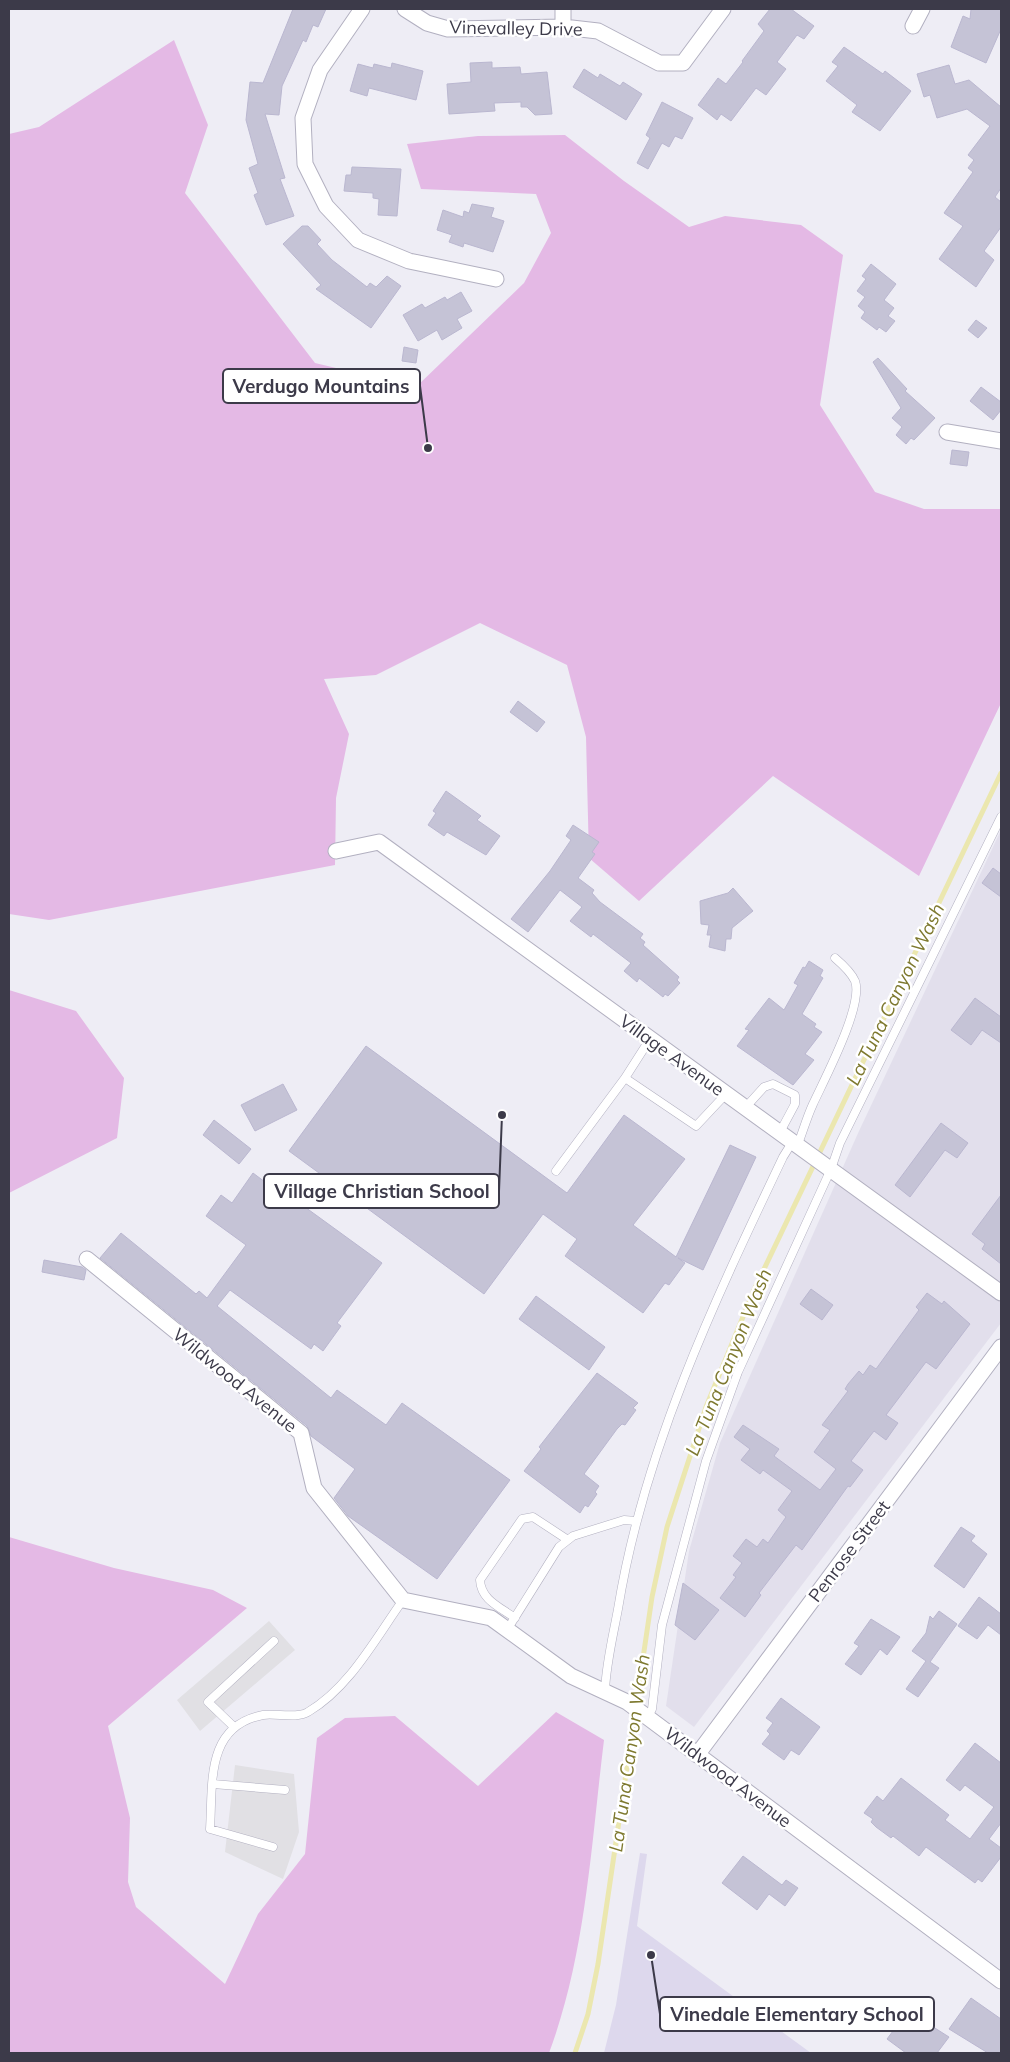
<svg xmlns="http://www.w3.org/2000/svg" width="1010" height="2062" viewBox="0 0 1010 2062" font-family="Mulish,sans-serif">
  <rect width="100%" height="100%" fill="#eeedf5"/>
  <path fill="#e2dfec" d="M1001,830V1323L694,1727L666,1706L689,1551L720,1443L859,1131Z"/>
  <path fill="#ddd8ed" d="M640,1853L647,1854L637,1926L811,2053H604L616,2005Z"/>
  <path fill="#e4b9e5" d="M174,40L208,125L185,193L315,363L416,387L524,283L551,233L536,194L421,189L407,144L478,136L565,135L624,181L689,227L725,216L801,225L843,255L820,405L875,492L924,509H1001V703L919,876L773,776L639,901L589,858L586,737L567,665L480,623L376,675L324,679L349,734L336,798L335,865L49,920L9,914V134L39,127Z
    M9,990L76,1011L124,1078L117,1138L9,1193Z
    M9,1537L114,1568L213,1590L247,1608L108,1726L130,1818L128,1882L136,1907L225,1984L258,1914L305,1854L317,1738L345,1718L395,1716L478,1786L556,1712L604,1740C591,1845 586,1954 549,2053H9Z"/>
  <path fill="#e1e0e4" d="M269,1621L295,1650L200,1731L177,1700Z
    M235,1765L294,1774L299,1832L283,1879L225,1852Z"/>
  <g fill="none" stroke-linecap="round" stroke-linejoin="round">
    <path stroke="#ebe7af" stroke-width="5" d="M575,2053L588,2014L598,1964L652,1597L667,1527L706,1407L754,1290L1001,773"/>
  </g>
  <path fill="#c5c3d6" stroke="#bab7d0" d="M293,9H326L318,27L313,25L306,42L303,40L282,86L279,115L265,114L285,178L280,179L294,216L266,225L254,195L258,193L249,168L258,164L246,120L250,82L263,83Z
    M770,9H791L814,26L804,39L797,35L777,62L786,69L766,95L756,88L731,121L721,114L717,120L698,105L718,78L726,84L743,62L742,61L764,31L758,24Z
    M971,9H1001V29L986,63L951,47L963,16L970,19Z
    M844,47L883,74L885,71L911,91L880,131L852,112L857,105L826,81L838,66L832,62Z
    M492,62V68L520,67L521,74L547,72L552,114L535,115L527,107H521V102L494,103L495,111L449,114L447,84L471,82L470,63Z
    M392,63L423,71L416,100L369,88L367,96L350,91L358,64L373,68L374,64L391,68Z
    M949,65L955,84L969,80L1001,107V188L995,197L1001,202V227L984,251L994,260L976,287L939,259L963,226L944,213L973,172L968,168L974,160L968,155L990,126L967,109L937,118L930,95L924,97L917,74Z
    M584,69L598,78L600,74L620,86L623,82L642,94L626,120L573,87Z
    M662,102L693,118L682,139L675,136L669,147L662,143L648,169L637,163L650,138L646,135Z
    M352,167L401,169L397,216L378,215L379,199L373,198V193L344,191L346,175H351Z
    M472,204L494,208L491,217L504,221L493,252L464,243L463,247L449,242L452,235L437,230L443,210L463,217L464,211L469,213Z
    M302,226H308L321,240L317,244L332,260L367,287L370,283L376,287L387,276L401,286L371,328L316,289L321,285L283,244Z
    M871,264L896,284L884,300L894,308L888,316L895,321L886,332L879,327L877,330L861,318L865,312L858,306L865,297L857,291L866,279L862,276Z
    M461,292L472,311L457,319L462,328L442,340L437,330L418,341L403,315L422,304L425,308L445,297L447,300Z
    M976,320L987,328L978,338L968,330Z
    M404,347L418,350L416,363L402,361Z
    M878,358L907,389L905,391L935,418L914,440L911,438L906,444L896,435L902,427L892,418L901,408L873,362Z
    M981,387L1001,402V410L993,420L970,401Z
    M952,450L969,452L967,466L950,464Z
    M518,701L545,722L537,732L510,712Z
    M446,791L481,816L477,820L500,836L486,855L447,832L444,836L428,825L436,813L433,811Z
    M573,825L599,842L592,852L595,854L578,878L594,890L592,893L600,902L643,934L640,938L645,942L643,945L679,977L677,980L680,983L668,996L665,994L663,997L639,978L637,982L624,971L631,963L593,934L591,937L570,921L582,907L560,890L528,932L511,919L550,871L571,840L566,836Z
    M993,868L1001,874V897L982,883Z
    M733,888L753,911L732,928L731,939H726L725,951L709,947L711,935H707L709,925L701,924L700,901L728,893Z
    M809,961L823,970L820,976L823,978L802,1014L816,1024L814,1027L822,1032L805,1054L814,1060L793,1085L737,1046L749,1030L745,1029L769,998L784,1010L798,985L794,983L803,967L805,968Z
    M975,998L1001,1017V1043L982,1030L971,1045L951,1030Z
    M366,1046L567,1193L624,1115L685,1159L633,1225L676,1257L730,1145L756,1157L703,1270L678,1258L685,1263L669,1285L665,1283L643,1313L565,1256L577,1239L543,1214L484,1294L289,1151Z
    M283,1084L297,1110L255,1131L241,1105Z
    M214,1120L251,1149L239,1164L203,1135Z
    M941,1123L968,1143L957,1158L945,1150L910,1197L895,1185Z
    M253,1173L285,1197L287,1194L382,1263L337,1323L341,1326L323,1351L314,1344L311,1349L230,1290L217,1306L331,1398L337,1390L386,1425L402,1403L510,1480L437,1579L348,1516L334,1498L355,1469L311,1436L307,1426L100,1258L121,1233L196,1294L199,1291L207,1298L246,1245L206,1216L221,1195L232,1203Z
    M1001,1195V1264L982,1249L985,1244L972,1234Z
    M44,1260L82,1267L86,1270L84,1280L42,1272Z
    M811,1289L833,1305L822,1320L800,1304Z
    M927,1293L942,1304L944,1301L970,1324L936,1369L926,1362L886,1415L898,1423L886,1440L874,1431L851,1461L863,1470L850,1487L848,1486L802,1550L796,1545L759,1593L761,1595L745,1617L720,1598L736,1577L733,1575L742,1563L733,1556L746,1539L757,1547L763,1539L768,1543L786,1517L778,1510L792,1491L763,1470L760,1474L741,1460L750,1449L734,1437L743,1425L779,1449L774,1456L820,1490L836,1469L814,1452L830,1430L822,1425L848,1391L845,1389L848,1384L859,1371L863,1375L870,1365L876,1369L919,1310L916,1307Z
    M536,1296L605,1347L589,1370L519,1319Z
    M597,1373L638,1403L633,1408L636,1410L625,1425L622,1424L617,1429L584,1474L599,1486L595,1492L597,1494L588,1507L585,1505L580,1513L524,1471L541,1449L539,1447Z
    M961,1527L975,1536L971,1541L987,1554L964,1588L934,1566Z
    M683,1583L719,1610L695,1640L675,1625Z
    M979,1597L1001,1614V1635L988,1625L977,1639L958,1626Z
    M939,1611L957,1624L930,1662L939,1668L918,1697L906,1689L926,1661L912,1651L926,1633L930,1616L933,1619Z
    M871,1619L900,1637L887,1655L880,1649L861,1675L845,1664L859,1646L854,1643Z
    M781,1698L820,1727L799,1755L791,1750L784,1760L762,1744L770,1734L767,1731L773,1723L766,1718Z
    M975,1743L1001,1763V1823L989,1839L1001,1848V1857L982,1882L978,1879L975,1883L926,1847L919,1856L893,1836L891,1838L876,1827L871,1822L873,1819L864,1813L877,1796L883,1801L901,1778L949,1815L945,1820L970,1839L994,1807L965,1785L960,1791L946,1780Z
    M743,1856L782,1885L786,1880L798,1888L785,1906L769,1894L757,1910L722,1883Z
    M971,1998L1001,2019V2053H988L949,2029Z
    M908,2011L949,2037L937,2053H906L887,2039Z"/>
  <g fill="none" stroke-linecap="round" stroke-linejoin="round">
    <defs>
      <path id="lane" d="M650,1039L625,1078L696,1126L726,1094
        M745,1108L764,1087L773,1084L795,1095V1104L780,1132
        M798,1144C803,1131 807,1117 813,1104C824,1080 864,1005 855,981C851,972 842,964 835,958
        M556,1171L625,1078
        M515,1618C500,1607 481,1600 480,1580L522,1519L533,1517L568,1540
        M507,1630L559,1547L573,1536L624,1520L636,1521
        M605,1691C606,1664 613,1636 618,1609C644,1449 714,1302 783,1157L793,1141
        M648,1717L652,1709L662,1625L706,1461L738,1372L831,1169L840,1143L1001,817
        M233,1726L208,1702L274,1641
        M213,1784L285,1790
        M273,1847L210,1829C213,1784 205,1726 263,1715C276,1713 297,1719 308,1712C350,1687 375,1639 403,1600"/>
      <path id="street" d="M362,9L320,70L303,118L305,164L326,206L358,240L409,261L496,279
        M405,9L427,23L448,29L563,27L598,31L659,63H683L723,9
        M563,9V27
        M913,26L922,9
        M947,432L1001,441
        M336,851L379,842L1001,1293
        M87,1259L301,1433L314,1488L403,1600L491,1618L571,1676L627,1702L1001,1981
        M697,1755L1001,1347"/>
    </defs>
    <use href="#lane" stroke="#b2b0c0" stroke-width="9"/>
    <use href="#street" stroke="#b2b0c0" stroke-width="17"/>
    <use href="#lane" stroke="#fff" stroke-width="8"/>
    <use href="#street" stroke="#fff" stroke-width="15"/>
  </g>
  <g text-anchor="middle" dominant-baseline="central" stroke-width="5" stroke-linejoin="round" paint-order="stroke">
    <g font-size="18" fill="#3c3a49" stroke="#fff">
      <text transform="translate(516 28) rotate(1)">Vinevalley Drive</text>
      <text transform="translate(672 1055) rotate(36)">Village Avenue</text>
      <text transform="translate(235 1380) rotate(39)">Wildwood Avenue</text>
      <text transform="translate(849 1551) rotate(-53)">Penrose Street</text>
      <text transform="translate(728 1777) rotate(37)">Wildwood Avenue</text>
    </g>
    <g font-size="19" font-style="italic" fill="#7e792f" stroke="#fff">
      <text transform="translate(895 994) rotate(-64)">La Tuna Canyon Wash</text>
      <text transform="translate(728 1362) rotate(-68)">La Tuna Canyon Wash</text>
      <text transform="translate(629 1753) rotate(-82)">La Tuna Canyon Wash</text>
    </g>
  </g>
  <path fill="none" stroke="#3c3a49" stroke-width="2" d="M428 448L420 386M502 1115L499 1191M651 1955L660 2014"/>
  <g fill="#3c3a49" stroke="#fff" stroke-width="2">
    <circle cx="428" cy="448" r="5"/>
    <circle cx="502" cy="1115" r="5"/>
    <circle cx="651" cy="1955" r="5"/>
  </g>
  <g fill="#fff" stroke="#3c3a49" stroke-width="2">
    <rect x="223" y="369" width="197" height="34" rx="5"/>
    <rect x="264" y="1174" width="235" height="34" rx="5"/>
    <rect x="660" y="1997" width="274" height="34" rx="5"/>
  </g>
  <g font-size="19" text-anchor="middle" font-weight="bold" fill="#3c3a49">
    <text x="321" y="393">Verdugo Mountains</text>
    <text x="382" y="1198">Village Christian School</text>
    <text x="797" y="2021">Vinedale Elementary School</text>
  </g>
  <rect width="1010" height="2062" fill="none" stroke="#3c3a49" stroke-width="20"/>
</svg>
